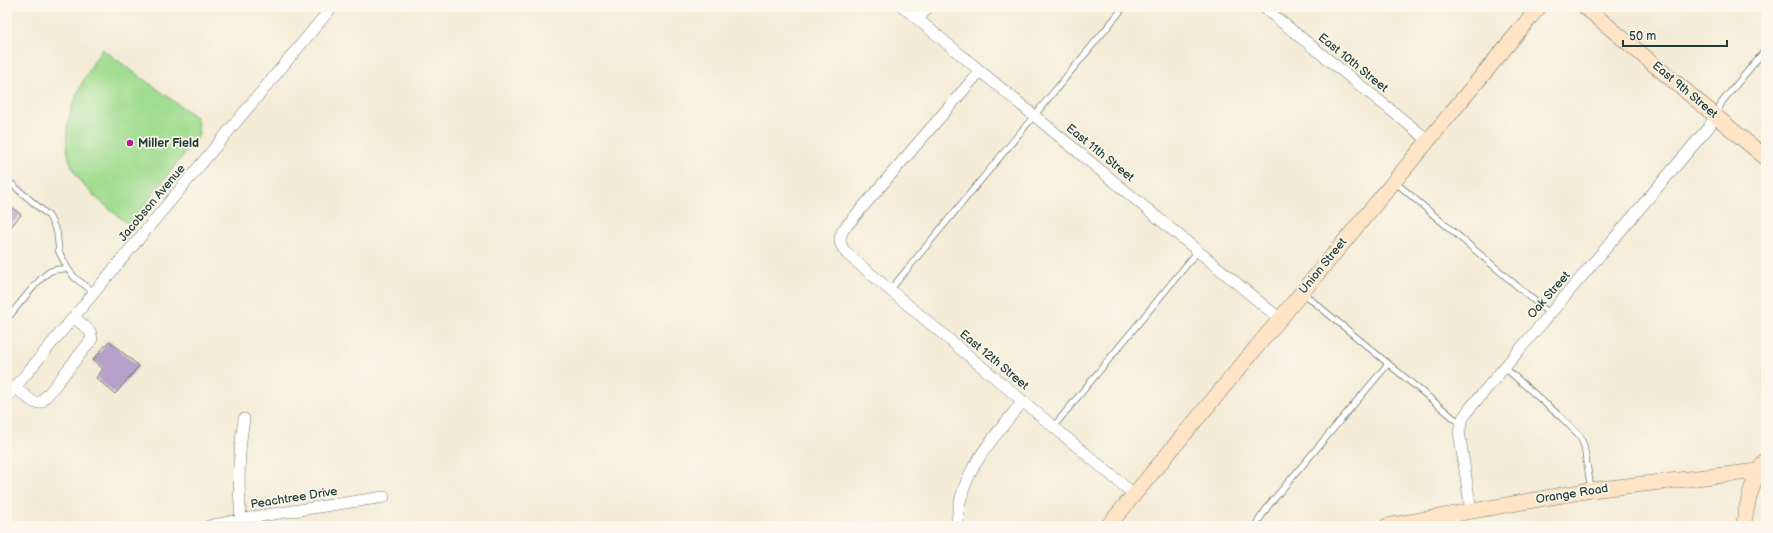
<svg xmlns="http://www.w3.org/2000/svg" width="1773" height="533" viewBox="0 0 1773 533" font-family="'Balsamiq Sans',sans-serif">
  <rect width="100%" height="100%" fill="#fbf7ec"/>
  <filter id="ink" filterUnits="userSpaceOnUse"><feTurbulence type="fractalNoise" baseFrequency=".025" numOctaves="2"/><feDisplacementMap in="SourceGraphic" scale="8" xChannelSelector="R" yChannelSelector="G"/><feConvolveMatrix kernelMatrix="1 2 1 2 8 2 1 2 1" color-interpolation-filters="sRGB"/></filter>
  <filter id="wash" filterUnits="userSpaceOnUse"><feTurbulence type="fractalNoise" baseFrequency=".012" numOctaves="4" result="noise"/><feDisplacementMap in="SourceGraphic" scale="16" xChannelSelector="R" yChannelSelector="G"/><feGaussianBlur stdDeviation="0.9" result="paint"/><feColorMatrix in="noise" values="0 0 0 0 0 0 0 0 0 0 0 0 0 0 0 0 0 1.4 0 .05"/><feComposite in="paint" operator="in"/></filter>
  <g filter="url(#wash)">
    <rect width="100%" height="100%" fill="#f5ecd7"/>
    <path fill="#a1dd90" stroke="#608d62" d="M102,49L197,118L199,135L129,225C115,213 100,202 87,189C46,145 75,91 102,49Z"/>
    <g id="blocks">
      <path fill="#b7a0c9" d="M7,203L21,215L7,231Z
        M109,341L139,366L115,394L96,378L103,369L93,360Z"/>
    </g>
  </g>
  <g filter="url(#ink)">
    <use href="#blocks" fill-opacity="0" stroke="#6a7a6d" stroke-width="1"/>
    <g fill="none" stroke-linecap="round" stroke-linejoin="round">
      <defs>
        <path id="lane" d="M1759,7L1766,13
          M1716,115L1722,102L1766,49
          M7,180L49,216L57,232L59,252L68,269
          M1395,182L1550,314
          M890,290L1124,7
          M1303,293L1461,424
          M7,319C17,307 37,280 49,272C55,268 62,269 68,269L75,278L94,292
          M1504,367L1563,419L1580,436L1584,446L1591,489
          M1054,426L1198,251
          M1255,526L1269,505L1388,364"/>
        <path id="street" d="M903,7L1280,319
          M1263,7L1428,140
          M918,19L928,7
          M980,71L843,230C838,240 840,246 847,254L1135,495
          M15,388L35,403L41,402L50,392L92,339L90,331L74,317
          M7,397L332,7
          M1471,511L1459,431L1463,418L1470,408L1708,128L1716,116
          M241,520C238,485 238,453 244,419
          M209,526L260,516L384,497
          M957,526C958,473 992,440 1023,401"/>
        <path id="secondary" d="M1585,7L1766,158
          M1108,526L1539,7
          M1387,526L1591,490L1758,471
          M1743,526C1748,503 1751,479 1766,460"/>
      </defs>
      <use href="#lane" stroke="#6a7a6d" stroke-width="7"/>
      <use href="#street" stroke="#6a7a6d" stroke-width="12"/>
      <use href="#secondary" stroke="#6a7a6d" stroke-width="16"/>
      <use href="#lane" stroke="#fff" stroke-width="5.5"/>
      <use href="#street" stroke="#fff" stroke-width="11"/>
      <use href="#secondary" stroke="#ffe4c6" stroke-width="15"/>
    </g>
  </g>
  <circle fill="#b5179e" stroke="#fbf7ec" stroke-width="1.5" cx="130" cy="143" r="4"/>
  <g text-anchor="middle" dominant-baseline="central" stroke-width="3.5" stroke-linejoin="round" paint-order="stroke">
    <g font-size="12" fill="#1f3d34" stroke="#fbf7ec">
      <text transform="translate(1353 63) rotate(39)">East 10th Street</text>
      <text transform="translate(1685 90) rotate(40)">East 9th Street</text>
      <text transform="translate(1100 153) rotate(39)">East 11th Street</text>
      <text transform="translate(152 203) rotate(-50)">Jacobson Avenue</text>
      <text transform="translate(1323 266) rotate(-51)">Union Street</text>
      <text transform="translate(1549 295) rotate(-49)">Oak Street</text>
      <text transform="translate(994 360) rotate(40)">East 12th Street</text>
      <text transform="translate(1572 494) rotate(-9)">Orange Road</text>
      <text transform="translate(294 498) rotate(-9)">Peachtree Drive</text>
    </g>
    <g font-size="12" font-weight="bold" fill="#1f3d34" stroke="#fbf7ec" text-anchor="start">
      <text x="138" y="143">Miller Field</text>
    </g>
  </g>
  <rect width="1773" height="533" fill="none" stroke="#fbf7ec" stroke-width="24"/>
  <path d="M1623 40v6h104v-6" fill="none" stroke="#1f3d34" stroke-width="2"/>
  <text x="1629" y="40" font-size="12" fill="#1f3d34" stroke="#fbf7ec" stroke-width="3" paint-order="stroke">50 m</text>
</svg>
